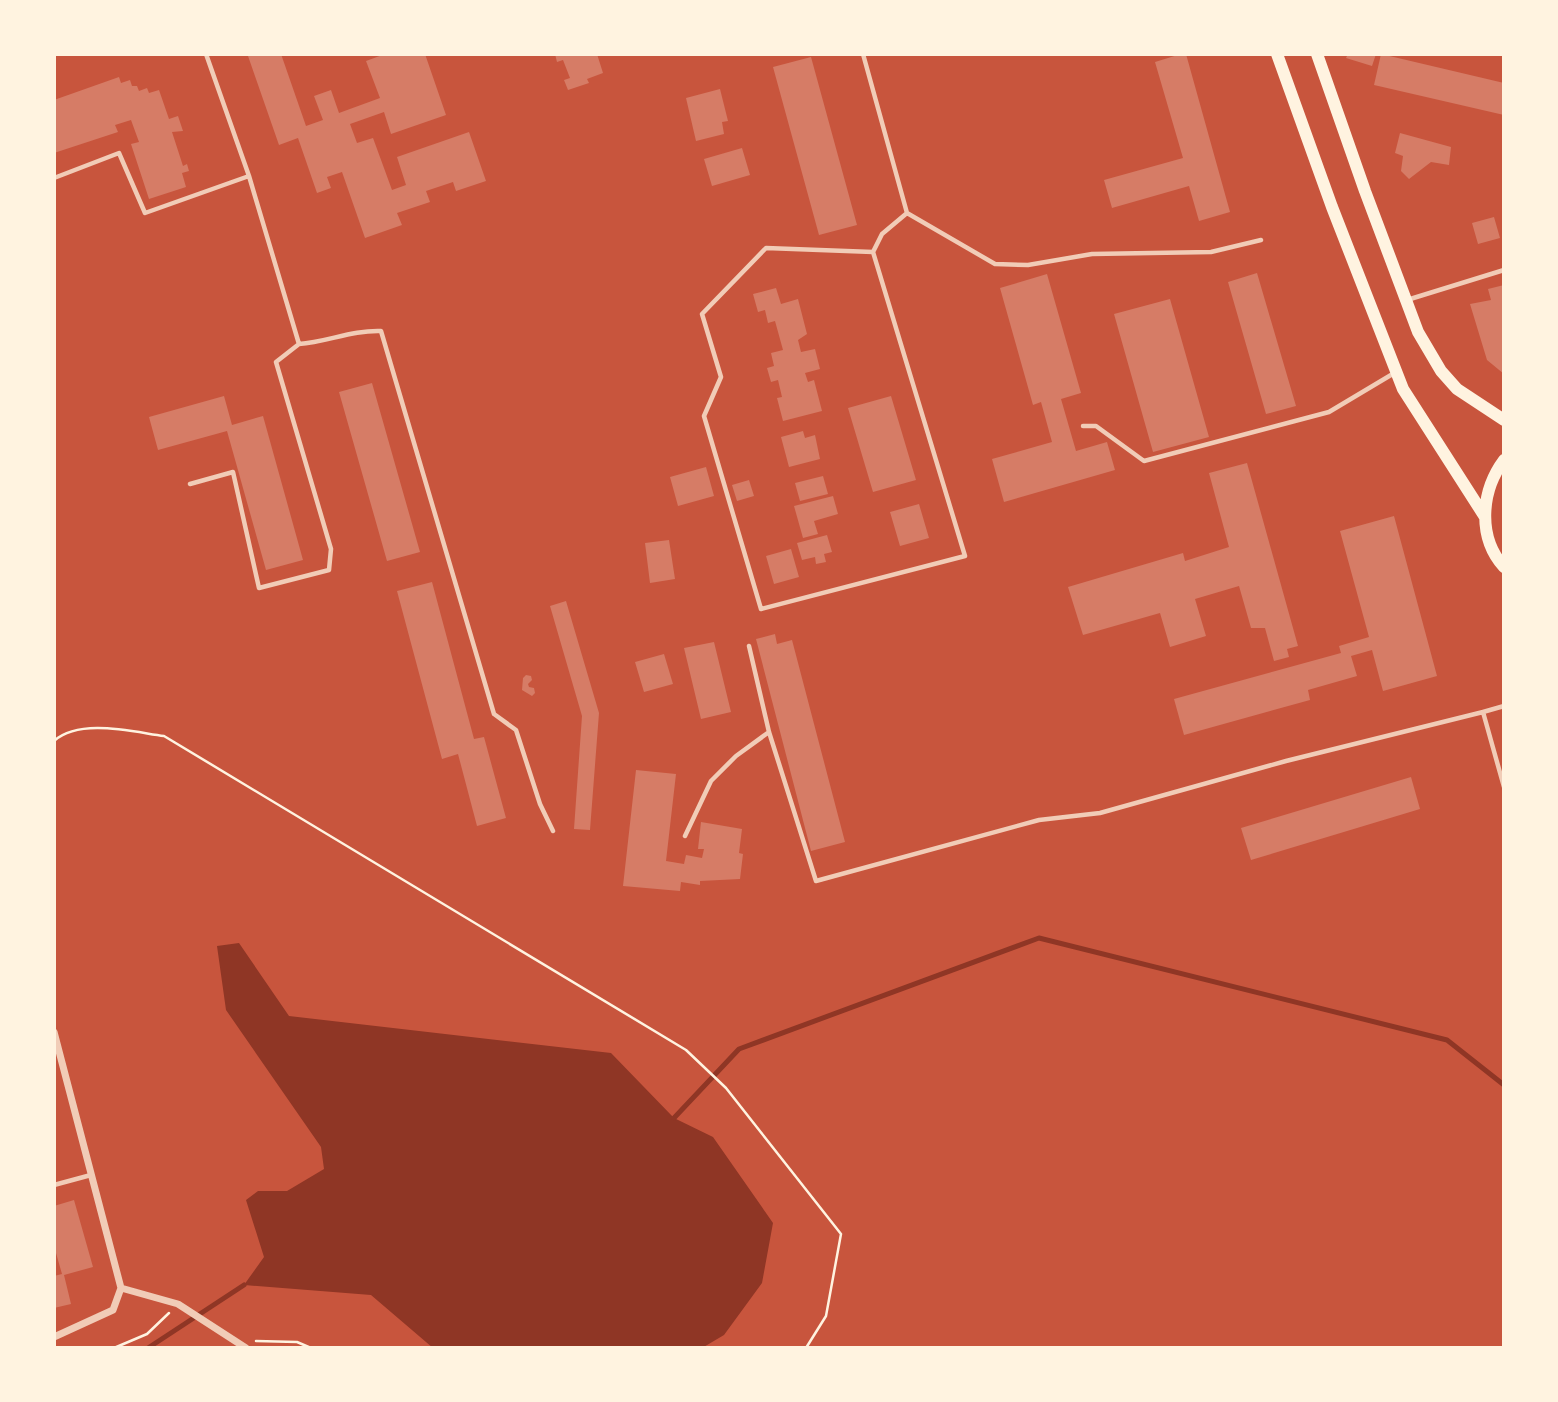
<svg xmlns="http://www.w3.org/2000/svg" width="1558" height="1402" viewBox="0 0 1558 1402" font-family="'Noto Sans',sans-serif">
  <rect width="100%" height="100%" fill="#c8553d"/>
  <path fill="#8f3625" d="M239,943L289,1016L611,1053L674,1118L713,1137L773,1223L762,1283L724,1335L702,1348H433L371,1295L244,1285L264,1257L246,1200L258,1191H287L324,1169L321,1147L226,1010L217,946Z"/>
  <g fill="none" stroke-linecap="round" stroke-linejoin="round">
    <path stroke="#8f3625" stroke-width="5" d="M674,1118L739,1049L1039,938L1447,1040L1504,1085
      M148,1348L244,1285"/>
  </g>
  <path fill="#d67c66" d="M253,54H281L306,126L323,120L314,96L331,90L339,113L380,98L366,61L385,54H425L446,115L391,134L384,112L350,124L357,143L373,138L392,190L406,185L397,157L469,132L486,181L456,191L453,182L426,191L430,202L397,213L402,225L365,238L342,172L327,177L331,188L317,193L298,138L279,145L248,56Z
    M555,54H597L603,73L587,79L589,83L568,90L564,80L570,78L563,60L557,62Z
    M1181,54H1186L1230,212L1199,221L1189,186L1112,208L1104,180L1183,158L1155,62Z
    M1348,54H1376L1372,66L1346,58Z
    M1381,54L1504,83V115L1374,85Z
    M811,57L857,225L819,235L773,67Z
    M119,77L121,83L130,80L132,86H137L139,91L147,88L149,93L159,90L169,119L178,116L183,131L172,132L183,166L187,164L189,171L182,173L186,187L149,199L131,144L139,142L131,120L115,125L118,132L54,153V100Z
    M720,89L728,121L722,122L724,134L696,141L686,98Z
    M1400,133L1451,147L1449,165L1431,162L1409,179L1401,171L1403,156L1395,153Z
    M742,148L750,175L712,186L704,159Z
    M1494,217L1500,238L1478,244L1472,223Z
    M1257,273L1296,406L1266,414L1228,282Z
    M1047,274L1081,393L1061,399L1076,451L1107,442L1115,470L1004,502L992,459L1052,442L1041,402L1033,405L1000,288Z
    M1504,285V374L1487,360L1470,304L1491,300L1488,289Z
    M776,288L781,304L798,299L807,334L798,340L801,352L815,349L820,369L805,373L808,382L814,380L822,411L783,421L777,398L782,397L778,380L771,382L767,368L774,366L771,353L783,350L775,321L768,323L765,310L758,312L753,294Z
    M1170,299L1209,437L1153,452L1114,314Z
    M372,383L420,552L387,561L339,392Z
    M224,396L232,425L263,416L303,560L266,570L227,431L158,450L149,417Z
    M891,396L916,480L873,492L848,408Z
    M803,431L805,438L815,435L820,459L789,467L781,437Z
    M1247,463L1298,646L1287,649L1289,657L1274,661L1265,628H1251L1239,586L1195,599L1206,636L1170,647L1160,613L1083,635L1068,587L1183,553L1185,561L1229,547L1209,473Z
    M706,467L714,496L678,506L670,477Z
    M823,476L828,494L800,501L795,483Z
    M749,480L754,496L737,501L732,485Z
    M833,496L838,514L814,521L818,534L803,538L794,506Z
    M919,504L929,538L900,546L890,512Z
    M1394,516L1437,676L1383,691L1372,650L1351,656L1357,676L1308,690L1310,700L1184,735L1174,699L1341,653L1339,646L1369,637L1340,531Z
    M827,535L832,552L824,554L826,562L816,564L815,557L802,560L797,543Z
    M669,540L675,579L650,583L645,543Z
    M791,549L799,577L774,584L766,556Z
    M432,582L474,739L484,737L506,818L477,826L458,754L442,759L397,591Z
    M566,601L599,713L590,830L574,829L582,716L550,606Z
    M775,634L777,644L792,640L845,842L811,851L756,639Z
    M714,642L731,712L701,719L684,648Z
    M664,654L673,684L644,692L635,662Z
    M526,675L531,676L532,680L528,684L529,687L534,688L535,693L532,696L522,690L523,678Z
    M636,770L676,774L666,861L684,864L686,855L702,858L704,849H698L701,822L742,829L739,853L743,854L740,879L700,881V885L681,882L680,891L623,886Z
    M1411,777L1420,809L1251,860L1241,828Z
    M74,1200L93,1267L64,1275L71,1304L54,1308V1276L62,1274L54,1246V1206Z"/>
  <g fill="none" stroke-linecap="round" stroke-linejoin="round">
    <path stroke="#fff3e0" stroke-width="2.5" d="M54,741C80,718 133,732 164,736L686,1050L726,1088L841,1234L826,1316L806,1348
      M256,1341L297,1342L311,1348
      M114,1348L147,1334L169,1313"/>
    <path stroke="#f1ccb7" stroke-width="4.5" d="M206,54L249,176L299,344C327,342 352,330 381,331L494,714L516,730L540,804L553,831
      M863,54L907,213L882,234L873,252L965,556L761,609L704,416L721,377L702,314L766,248L873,252
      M54,178L119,153L145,213L249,176
      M907,213L995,264L1028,265L1092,254L1211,252L1261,240
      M1407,300L1504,270
      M1083,426H1096L1144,461L1329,412L1396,372
      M190,484L233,472L259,588L329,570L331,549L276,362L299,344
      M749,646L769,732L816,881L1039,820L1100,813L1286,761L1483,712
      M1504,706L1483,712L1504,787
      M685,836L711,781L736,756L769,732
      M54,1185L91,1175"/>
    <path stroke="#f1ccb7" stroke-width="7" d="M54,1032L121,1288L113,1310L54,1337
      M121,1288L178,1304L246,1348"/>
    <path stroke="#fff3e0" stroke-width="12" d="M1277,54L1332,207L1403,389L1485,517
      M1317,54L1365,191L1418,332L1441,371L1457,389L1504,420
      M1504,460C1481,491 1477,537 1504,567"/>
  </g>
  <rect width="1558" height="1402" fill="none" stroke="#fff3e0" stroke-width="112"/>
</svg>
